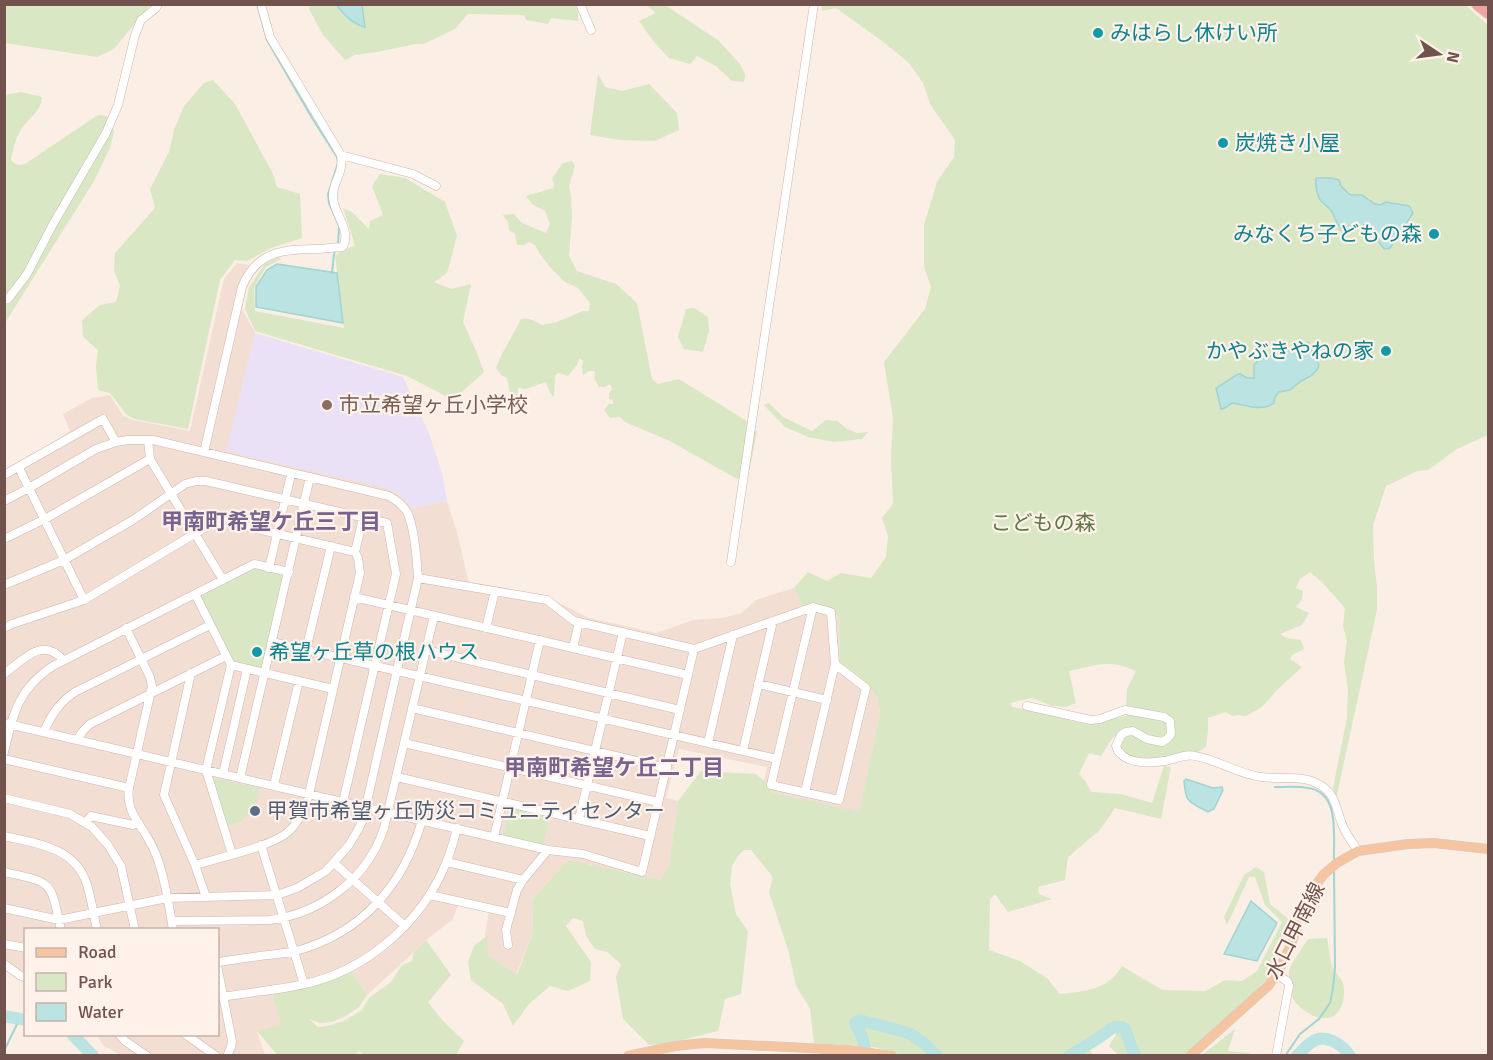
<svg xmlns="http://www.w3.org/2000/svg" width="1493" height="1060" viewBox="0 0 1493 1060" font-family="Signika,'Noto Sans JP',sans-serif">
  <rect width="100%" height="100%" fill="#fbeee4"/>
  <path fill="#f2ded3" d="M237,263L262,267L253,276L246,290L242,309L255,333L227,451L386,488L396,492L407,502L411,508L447,501L456,529L469,583L522,591L547,597L589,618L656,633L693,620L722,618L742,613L756,600L794,588L803,607L813,604L834,609L839,619L840,661L872,686L879,704L880,714L859,813L771,792L764,781L767,767L679,749L666,798L678,801L669,866L660,880L568,860L532,900L533,932L516,975L488,955L485,933L489,912L458,906L452,920L426,940L414,952L367,995L351,971L322,983L297,990L272,994L281,1025L257,1032L265,1055H120L103,1045L97,1035L218,1034V930H26L25,982L18,980L5,969V473L23,464L70,431L63,414L92,398L110,395L123,416L133,420L190,431L224,279Z"/>
  <path fill="#ebe1f7" d="M255,333L403,377L429,433L442,473L447,501L411,508L407,502L396,492L386,488L226,451Z"/>
  <path fill="#d9e7c4" fill-rule="evenodd" d="M1464,4L1488,25V435L1457,449L1428,470L1417,471L1386,486L1373,525L1374,562L1377,587V610L1336,799L1333,788L1347,718L1348,690L1344,662L1347,641L1343,626L1345,608L1322,582L1310,572L1300,579L1296,588L1303,591L1302,599L1296,607L1309,613L1302,625L1280,634L1286,638L1301,640L1304,649L1292,655L1290,659L1302,667L1277,690L1262,707L1246,716L1238,715L1232,716L1226,712L1208,718V731L1206,747L1196,753L1181,752L1158,760H1145L1124,756L1120,750L1119,743L1125,735C1138,735 1134,737 1144,742C1153,746 1161,744 1170,742C1177,728 1175,724 1166,712L1146,711L1126,706L1127,689L1136,671C1109,659 1097,665 1069,671L1076,703L1066,707L1052,706L1032,698L1011,703L1012,707L1063,716L1071,721L1089,724L1134,714L1146,718H1159L1167,721L1169,728L1165,737L1156,741L1133,727C1114,732 1111,740 1101,756L1089,753L1079,774L1086,782L1091,792L1121,794L1152,803L1164,766L1171,767L1161,819L1115,808L1100,830L1068,857L1065,880L1038,887L1039,894L1052,899L1008,912L995,894L990,899L989,950L1020,961L1047,978L1060,994C1078,992 1098,991 1113,978C1116,975 1119,970 1122,966L1162,990L1206,991L1225,980L1242,981L1257,971L1282,922L1265,905L1255,877H1249L1227,925L1224,917L1244,875L1256,867L1264,872L1270,904L1290,920L1266,980L1199,1045L1183,1055H1118L1109,1046L1117,1033L1111,1031L1090,1050L1093,1056H906L874,1047L814,1043L810,1008L796,986L789,953L769,892L772,882V876L751,850H744L738,856L732,866L730,884L736,914L748,931L741,994L725,999L718,1031L666,1044L649,1045L623,1019L616,977L621,964L607,952L595,949L586,936L583,921L573,918L566,926L591,962L590,981L568,991L550,986L529,1004L513,1026L503,1004L471,980L468,962L474,946L487,936L488,955L517,975L533,932L532,900L568,860L660,880L669,866L678,801L701,771L756,774L764,781L771,792L859,812L880,714C879,685 860,678 840,662L839,619L834,609L813,604L803,607L794,588L808,572L827,581L841,573L871,578L886,557L888,536L882,518L893,504L891,459L893,418L884,362L925,309L931,287L924,267V225L937,182L954,157L955,140L930,104L923,83L909,63L886,44L836,8L822,11V5ZM1316,178H1331L1340,182L1341,186L1351,195C1362,194 1367,197 1375,204H1382L1376,239L1366,224L1362,225L1358,229L1341,230L1330,210L1320,199Z
    M5,5H150L114,49L97,57L5,43Z
    M310,5H337L341,11L361,27H365L362,5H578V21L551,18L548,24L526,20L524,15L468,14L455,29L424,44H416L377,52L355,55L345,60L323,35L309,9Z
    M646,5H665L719,41L739,63L745,74L744,82L732,81L716,66L697,56L690,64L669,58L654,42L639,21L656,13Z
    M598,74L605,87L622,91L649,84L677,113L679,130L655,141L620,140L590,135Z
    M213,80L235,104L273,174L277,187L300,194L302,238L271,248L247,261L235,260L220,280L188,429L134,419L126,414L110,393L98,390L96,366L98,350L83,337L82,320L100,305L116,302L120,286L114,270L115,253L155,208L150,189L169,152L174,130L184,106L204,83Z
    M21,92L42,97C42,111 27,119 21,130C15,139 13,150 11,159C15,166 18,165 25,164L98,115H104L111,120L114,132L110,148L94,181L5,323V95Z
    M572,161L575,166L569,186L571,196L572,217L569,256L577,271L616,284L637,303L652,379L658,384L679,379L745,420L757,432L749,472L737,479L670,441L625,422L620,417L610,418L604,410L609,404H613V400L609,399V394L612,389L610,384L605,387H599L594,378L595,371H589L583,375L582,367L583,361L579,358L577,365L568,376L558,373L555,376L554,397L550,393L546,382L526,389L518,388L517,399L510,393L507,378L501,375L496,368C502,351 513,336 521,319H530L542,325L557,322L583,311H589L590,303L578,288L565,282L550,267L539,253L535,245L529,242L524,245H517L515,234L509,230L508,222L503,215L514,214L522,223L546,233L550,224L545,211L532,204L526,196L553,188L554,184L552,178L563,163Z
    M380,174L405,178L445,202L457,236L447,273L434,282L452,289L471,284L463,322L476,351L484,372L453,400L407,376L255,331L245,309L249,288L265,263L279,257L281,259L266,267L254,288L255,311L344,328L335,255L355,245L343,208L353,213L369,229L370,221L383,215L372,186Z
    M694,308L708,317L709,331L703,352L684,349L678,337L686,309Z
    M769,403L783,417L812,431L826,420L837,421L847,429L857,433L868,432L862,439L834,442L808,437L785,427L764,405Z
    M252,569H259L281,573L284,577L263,665L259,669L236,663L230,659L200,599L202,593Z
    M209,777L260,788L256,804L242,821L226,826Z
    M509,806L550,816L543,845L503,836Z
    M1327,938C1329,946 1329,957 1332,965C1336,978 1345,975 1344,994C1342,1028 1312,1022 1295,1002C1291,998 1288,978 1289,971C1290,964 1304,946 1308,939Z
    M426,940L451,975L428,1002L442,1020L464,1041L456,1055L366,1056L359,1051L355,1055L278,1056L257,1031L281,1025L272,994C302,989 323,983 351,971L367,995L359,1007L344,1017L331,1022L320,1023L309,1019L318,1027L327,1026L344,1021L362,1010L369,998L391,982L402,965L412,961L414,952Z
    M1235,1029L1228,1051L1249,1053L1251,1055H1202Z"/>
  <path fill="#bae3e1" stroke="#a1d4d2" stroke-width="1.5" d="M337,5H362L365,27C355,25 342,14 337,5Z
    M1316,178H1331L1339,180L1341,186L1348,193L1351,195H1362L1375,204L1380,205L1386,202L1409,206L1413,213L1390,248L1384,249L1366,224C1359,225 1354,235 1345,232C1338,230 1335,217 1332,212C1328,206 1325,205 1321,201C1317,196 1315,184 1316,178Z
    M277,264L337,273L343,323L256,307V287L267,270Z
    M1308,342L1319,365L1317,370L1311,376L1301,381L1290,390L1279,392L1275,397L1274,403C1263,412 1246,405 1232,403L1225,408L1221,409L1216,388L1238,374H1240L1247,378H1254V365L1260,359L1283,353Z
    M1186,779L1213,788L1222,787L1223,790L1214,809L1208,812C1189,801 1186,805 1184,781Z
    M1251,901L1277,923L1257,961L1224,954Z"/>
  <g fill="none" stroke-linecap="round" stroke-linejoin="round">
    <path stroke="#a1d4d2" stroke-width="2" d="M257,4L267,40L312,118L337,157L338,163L328,194L329,203L339,226L338,244
      M332,273L334,254L336,249
      M1275,787C1286,787 1298,786 1308,788C1341,792 1333,838 1334,862
      M4,1051L19,1020
      M1285,1056L1300,1034L1319,1019L1330,1003L1333,988L1335,968L1334,870"/>
    <path stroke="#bae3e1" stroke-width="12" d="M4,1016L26,1020
      M72,1034L93,1056
      M867,1056L863,1039L855,1023L859,1020L909,1033L925,1044L937,1056
      M1069,1056L1100,1037L1112,1028L1122,1027L1125,1029L1132,1049L1136,1056
      M1297,1056C1302,1051 1307,1045 1312,1042C1325,1033 1342,1044 1350,1056"/>
    <defs>
      <path id="minor" d="M580,4L591,30
        M341,155L413,174L436,186
        M4,300L8,299L27,274L52,226L106,133L118,105L135,35L141,20L156,8L158,4
        M148,440L150,459L223,580
        M204,452L242,287C256,252 282,249 315,249C325,249 334,247 343,247C352,230 333,213 333,197C332,182 344,175 341,155L270,37L261,4
        M19,468L84,600
        M4,475L103,419L116,442
        M4,501L29,488L96,449L116,442L128,440H153L389,496C396,500 403,505 407,512C414,526 417,561 418,578L363,819L359,828L349,845L326,871L297,888L277,895L167,898L59,920L4,908
        M4,539L45,519L150,459
        M731,562L814,4
        M269,568L290,479
        M4,585L64,560L133,520L185,484L196,481H206L387,523L396,574L343,802
        M195,594L231,665L333,689
        M354,597L688,675
        M4,628L12,624L84,600L211,524L227,522L355,552
        M126,628L150,677L152,686L129,788C126,808 136,819 146,835C151,843 155,851 158,860C166,883 169,906 173,930
        M486,628L495,591
        M272,642L777,759L771,785L839,800L866,688L835,664L831,612L813,607L694,649L574,621L547,600L418,578
        M573,648L579,622
        M306,650L331,546
        M426,650L680,710
        M231,665L206,770L232,854
        M191,673L164,795L195,865L206,897
        M4,674C23,660 42,636 63,660
        M758,684L827,700
        M1027,706L1091,720L1100,719L1125,710L1164,717L1170,721L1171,734L1167,739L1162,742L1147,739L1133,731L1126,732L1121,735L1116,746C1121,764 1148,764 1164,761C1175,760 1183,753 1195,756C1218,760 1238,774 1261,777C1281,780 1302,774 1320,785C1336,794 1336,809 1342,824C1345,833 1353,843 1358,851
        M412,708L667,768
        M4,723L548,850L583,854L642,872L694,649
        M44,732C51,715 59,703 75,692L210,625
        M77,740L83,731L90,724L226,656
        M404,743L658,802
        M708,743L733,635
        M743,751L773,621
        M4,752C13,714 18,689 53,666L254,564L289,572
        M4,759L129,788
        M777,759L813,607
        M223,774L247,669
        M397,777L650,836
        M240,778L310,477
        M274,785L299,681
        M805,792L835,664
        M4,798L70,814L92,827L108,845L121,866L135,930
        M579,819L623,632
        M85,823L91,816L133,825L139,823
        M4,836C34,843 71,846 85,879C91,894 93,913 97,930
        M494,837L540,640
        M261,845L304,984
        M447,862L523,880
        M334,863L405,926
        M195,865C218,858 274,846 289,831C300,821 305,808 309,794L360,573L358,558L355,552L363,518
        M4,872C54,883 50,880 61,930
        M430,895L511,913
        M172,921L270,920C322,913 368,878 384,828L434,616
        M4,944L26,948
        M508,945L506,930L517,890L523,880L548,850
        M218,962C234,960 251,957 268,955C277,954 287,953 296,951C362,933 404,885 422,820
        M4,964L21,976L26,978
        M218,970L232,1041L231,1047L227,1056
        M223,997C250,992 278,990 305,984C367,970 422,922 446,863C451,852 454,840 457,828
        M119,1034L125,1041L147,1056
        M185,1034L216,1056
        M1276,1056L1289,986L1288,982L1277,974"/>
      <path id="major" d="M628,1056L675,1046L704,1043L847,1050L892,1056
        M1190,1056L1268,986L1277,974L1289,949L1296,931L1300,914L1309,894L1324,874L1337,863L1358,851L1408,844L1434,843L1488,849"/>
      <path id="highway" d="M1478,4L1488,12"/>
    </defs>
    <use href="#minor" stroke="#ceb6af" stroke-width="9"/>
    <use href="#major" stroke="#d5cbc9" stroke-width="10"/>
    <use href="#highway" stroke="#d5cbc9" stroke-width="14"/>
    <use href="#minor" stroke="#fff" stroke-width="8"/>
    <use href="#major" stroke="#f5c5a1" stroke-width="9"/>
    <use href="#highway" stroke="#f1a49f" stroke-width="12"/>
  </g>
  <g fill="#0f9aa8" stroke="#fef2ea" stroke-width="2">
    <circle cx="1098" cy="33" r="6"/>
    <circle cx="1223" cy="143" r="6"/>
    <circle cx="1434" cy="234" r="6"/>
    <circle cx="1386" cy="351" r="6"/>
    <circle cx="257" cy="652" r="6"/>
  </g>
  <circle fill="#8d6e63" stroke="#fef2ea" stroke-width="2" cx="327" cy="405" r="6"/>
  <circle fill="#5c6f8a" stroke="#fef2ea" stroke-width="2" cx="255" cy="811" r="6"/>
  <g text-anchor="middle" dominant-baseline="central" stroke-width="4.5" stroke-linejoin="round" paint-order="stroke">
    <g font-size="21" fill="#0d838f" stroke="#fef2ea" text-anchor="start">
      <text x="1110" y="33">みはらし休けい所</text>
      <text x="1235" y="143">炭焼き小屋</text>
      <text x="1422" y="234" text-anchor="end">みなくち子どもの森</text>
      <text x="1374" y="351" text-anchor="end">かやぶきやねの家</text>
      <text x="269" y="652">希望ヶ丘草の根ハウス</text>
    </g>
    <g font-size="21" fill="#785e54" stroke="#fef2ea" text-anchor="start">
      <text x="339" y="405">市立希望ヶ丘小学校</text>
    </g>
    <g font-size="21" fill="#5e7744" stroke="#fef2ea">
      <text x="1043" y="523">こどもの森</text>
    </g>
    <g font-size="21" fill="#4e5e75" stroke="#fef2ea" text-anchor="start">
      <text x="267" y="811">甲賀市希望ヶ丘防災コミュニティセンター</text>
    </g>
    <g font-size="21" fill="#72524c" stroke="#fef2ea">
      <text transform="translate(1295 931) rotate(-63)">水口甲南線</text>
    </g>
    <g font-size="22" font-weight="bold" fill="#78638e" stroke="#fef2ea">
      <text x="271" y="521">甲南町希望ケ丘三丁目</text>
      <text x="614" y="767">甲南町希望ケ丘二丁目</text>
    </g>
  </g>
  <rect width="1493" height="1060" fill="none" stroke="#72524c" stroke-width="12"/>
  <rect x="24" y="928" width="195" height="108" fill="#fef2ea" stroke="#c6b2ab" stroke-width="1.5"/>
  <rect x="36" y="948" width="30" height="9" fill="#f5c5a1" stroke="#c6b2ab" stroke-width="1.5"/>
  <text x="78" y="958" font-size="18" fill="#72524c">Road</text>
  <rect x="36" y="973" width="30" height="18" fill="#d9e7c4" stroke="#c6b2ab" stroke-width="1.5"/>
  <text x="78" y="988" font-size="18" fill="#72524c">Park</text>
  <rect x="36" y="1003" width="30" height="18" fill="#bae3e1" stroke="#c6b2ab" stroke-width="1.5"/>
  <text x="78" y="1018" font-size="18" fill="#72524c">Water</text>
  <g transform="translate(1439 54) rotate(103)" stroke="#fef2ea" stroke-width="4.5" paint-order="stroke">
  <path d="M0-4.5L10 22L0 15L-10 22Z" fill="#72524c"/>
  <text y="-9" font-size="16" font-weight="bold" text-anchor="middle" fill="#72524c">N</text>
  </g>
</svg>
